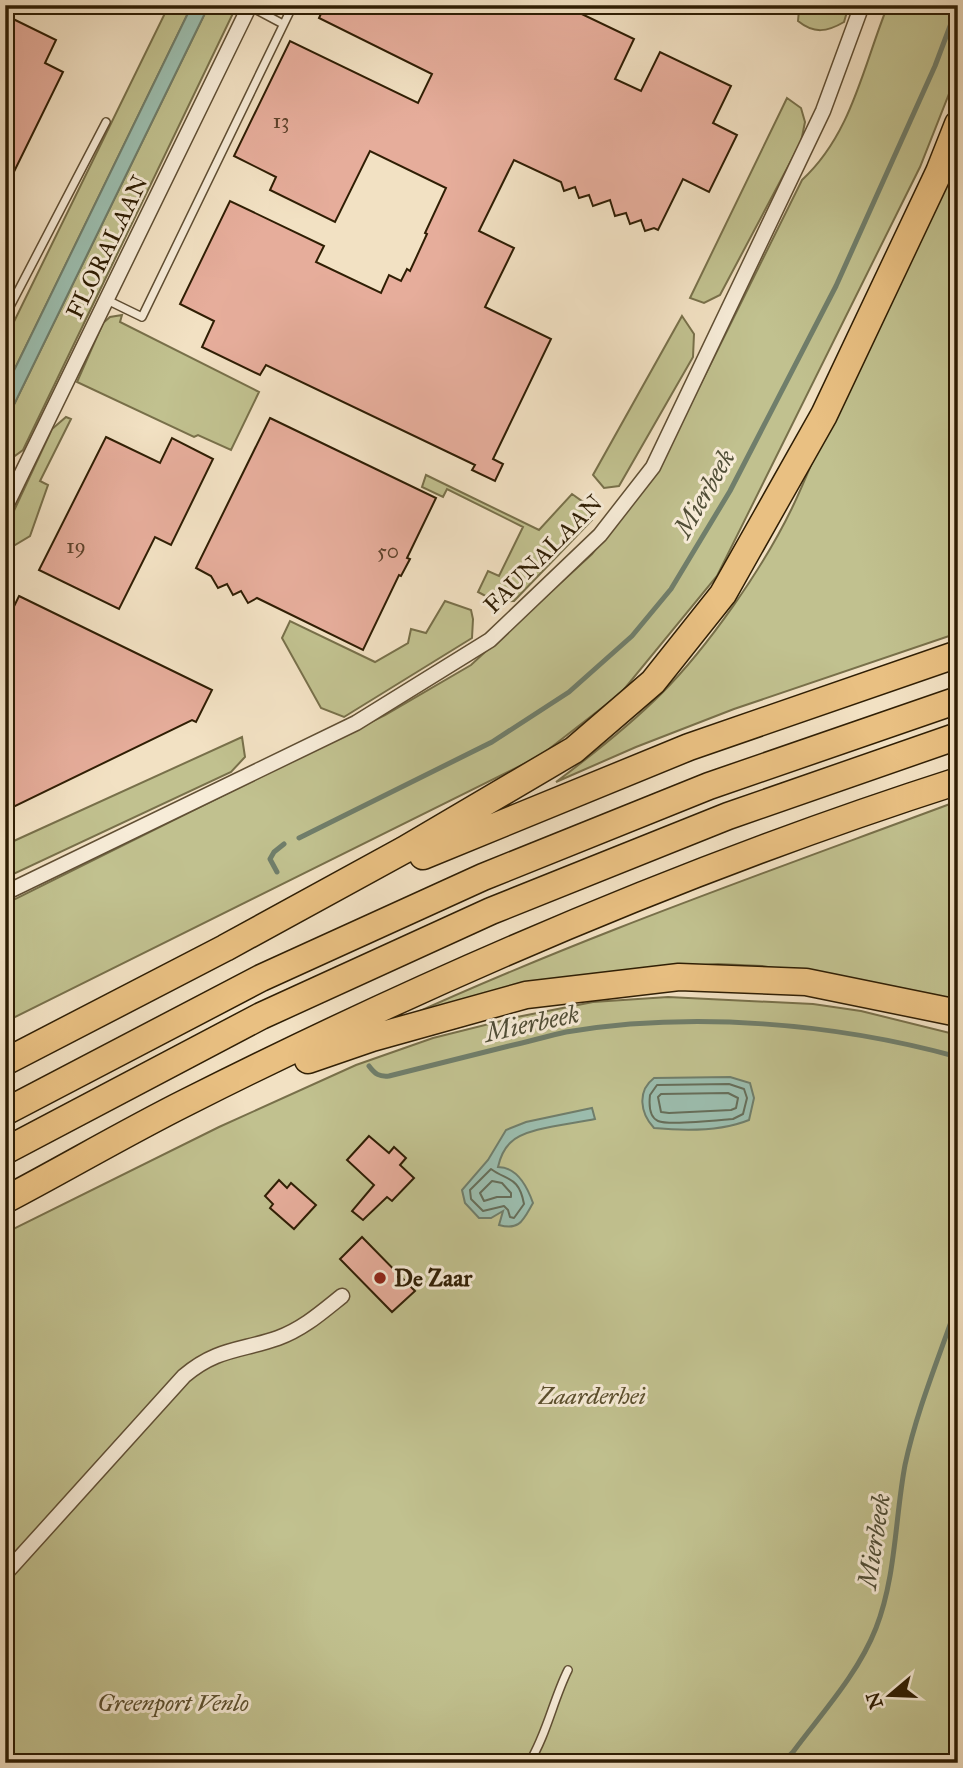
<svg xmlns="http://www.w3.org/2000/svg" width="963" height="1768" viewBox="0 0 963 1768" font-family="'IM FELL Great Primer',serif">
  <rect width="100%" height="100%" fill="#f2e1c3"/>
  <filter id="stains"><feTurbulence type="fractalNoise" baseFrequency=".00286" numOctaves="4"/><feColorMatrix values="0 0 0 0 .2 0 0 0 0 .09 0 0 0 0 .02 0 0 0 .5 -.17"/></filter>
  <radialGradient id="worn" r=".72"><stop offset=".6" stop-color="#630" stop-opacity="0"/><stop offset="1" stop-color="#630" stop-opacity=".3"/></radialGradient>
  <path fill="#c1c18f" stroke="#78704a" stroke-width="2" d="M169,5H192L5,389V340Z
    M209,5H237L23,450L5,463V423Z
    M811,5H849L844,22C827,32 814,34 798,21L799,10Z
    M888,5H958V71L920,167L717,576L621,693L540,756L5,1022V904L385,715L471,665L592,554L661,464L802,180C852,134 863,66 888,5Z
    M787,98L801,108L805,122L801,142L720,295L704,303L690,298Z
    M958,147V312L951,344L952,386L958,409V633L734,709L636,747L556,782C592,755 629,726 661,694C708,647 763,568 792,508C808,475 821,440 835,406C873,319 917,234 958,147Z
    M122,315L120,322L259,392L231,450L198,435L194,437L77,382L103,323L110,317Z
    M682,316L694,334L693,357L619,486L604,488L593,475Z
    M66,417L71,419L40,481L48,485L30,536L10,548L5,530L52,429Z
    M426,475L539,530L572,494L586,504L592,520L514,601L497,602L478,592L488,571L499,576L523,527L447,489L443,497L422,487Z
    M445,601L471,610L473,619L472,638L344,717L321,708L282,638L290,621L375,662L408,643L411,629L426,633Z
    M242,737L245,757L231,772L5,878V845Z
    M958,801V1003L870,984L762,966L718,964L666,968L385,1027C572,940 765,873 958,801Z
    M668,997L813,1004L861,1011L958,1035V1763H5V1233L219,1127L356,1065L433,1038L517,1017L593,1002Z"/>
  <path fill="#9cbeaf" stroke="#707e6b" stroke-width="2" d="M192,5H209L5,423V389Z
    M730,1077L750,1083L754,1098L749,1120C722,1131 684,1131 654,1128C640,1113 637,1091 654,1078Z
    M592,1108L595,1119C574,1124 525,1127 510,1143C504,1149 500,1158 498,1167C517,1167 527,1186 533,1203C523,1220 520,1231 499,1225L503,1211L491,1218H479L465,1203L462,1190L488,1160L506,1130L526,1122Z"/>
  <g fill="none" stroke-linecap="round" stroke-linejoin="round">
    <path stroke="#666e5a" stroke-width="2" d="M729,1084L744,1089L747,1098L743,1114L733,1119C720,1120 669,1126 658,1121C649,1117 649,1104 650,1095L657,1085Z
      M728,1093L738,1098L736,1108L731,1110L669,1113L661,1112L658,1097L661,1094Z
      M491,1169C507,1181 519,1176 524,1204L514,1218L510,1217L508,1210L504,1206L483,1211L471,1199L470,1190Z
      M492,1181L502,1183L511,1193V1197H497L484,1201L480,1193Z"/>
    <path stroke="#707e6b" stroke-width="5" d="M299,838L492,742L569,692L632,636L671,589L730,491L836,286L935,66L958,5
      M277,872L270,859L274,852L284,844
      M369,1066C375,1074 379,1077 389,1076C429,1066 469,1056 509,1046C528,1042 547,1036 566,1032C692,1011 835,1023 958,1057
      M782,1763L793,1752C822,1713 858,1674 876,1628C896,1577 895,1518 905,1465C917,1409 940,1355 958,1302"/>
  </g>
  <path fill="#e6ad9b" stroke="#2f1e04" stroke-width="2" d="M325,5H563L634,39L615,79L641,91L660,52L731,86L713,123L737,135L709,192L683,179L658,230L654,228L645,231L641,220L630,224L626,213L615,216L610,200L593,206L589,195L579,198L575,187L564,191L561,182L514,160L479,231L514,248L485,307L551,339L493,459L503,464L495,481L472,470L475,465L266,365L260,375L202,347L214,321L180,304L230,201L324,246L316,262L381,293L389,275L401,281L407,269L410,271L427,234L425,233L446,188L370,151L335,222L270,190L276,177L234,156L290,41L418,103L432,74L319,18Z
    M5,15L56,40L45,63L63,72L5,190Z
    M270,418L436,498L407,558L410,559L401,576L399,575L363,650L257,598L248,603L241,591L233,595L227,584L218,588L211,576L196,568Z
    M106,437L160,463L172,438L213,459L171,545L155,537L119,609L39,570Z
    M19,596L212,690L196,722L192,720L5,811V625Z
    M369,1136L389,1153L394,1147L406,1158L400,1165L414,1178L392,1201L387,1197L363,1220L352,1211L374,1185L347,1160Z
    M279,1180L287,1188L291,1183L316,1205L294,1229L270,1208L273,1204L265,1196Z
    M362,1237L415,1291L392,1312L340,1259Z"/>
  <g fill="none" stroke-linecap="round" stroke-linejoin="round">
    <defs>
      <path id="service" d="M249,6L283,24
        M107,300L142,317L293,5
        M5,316L106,122
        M5,477L17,482
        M529,1763C547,1734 553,1700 568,1670"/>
      <path id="minor" d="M5,508L250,5
        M5,893L356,723L490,640L600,535L653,467L823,111L862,5
        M5,1574L184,1376C217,1348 241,1351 278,1338C303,1329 322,1312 342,1296"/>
      <path id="motorway" d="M423,856L689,747L958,654
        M308,1060L372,1038L526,995L679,977L806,982L958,1013
        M5,1062L225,948L404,850L574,750L653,682L723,594L824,415L939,172L958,124
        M5,1112L261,978L483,877L709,786L958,700
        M5,1151L261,1016L491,911L728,816L958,736
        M5,1200C66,1168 125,1133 187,1102C435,977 693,866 958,781"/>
    </defs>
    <use href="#service" stroke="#604f34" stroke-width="10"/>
    <use href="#minor" stroke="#604f34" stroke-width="17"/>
    <use href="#motorway" stroke="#2f1e04" stroke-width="29"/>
    <use href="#service" stroke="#f7ecd8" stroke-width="7"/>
    <use href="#minor" stroke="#f7ecd8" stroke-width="14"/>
    <use href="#motorway" stroke="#e9c082" stroke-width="26"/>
  </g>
  <circle fill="#8f2418" stroke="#f7ecd8" stroke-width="2.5" cx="380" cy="1278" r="7"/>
  <g text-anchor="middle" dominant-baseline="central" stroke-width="6" stroke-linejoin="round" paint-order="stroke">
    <g font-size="21" fill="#5d422a">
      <text x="281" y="121">13</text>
      <text x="76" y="546">19</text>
      <text x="388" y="551">50</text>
    </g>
    <g font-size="24" fill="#2f1e04" stroke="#f7ecd8">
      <text transform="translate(107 247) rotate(-64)">FLORALAAN</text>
      <text transform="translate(543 554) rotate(-45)">FAUNALAAN</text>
    </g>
    <g font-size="24" font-weight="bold" fill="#2f1e04" stroke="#f7ecd8" text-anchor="start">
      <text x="394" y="1278">De Zaar</text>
    </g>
    <g font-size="24" font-style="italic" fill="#5b4f2e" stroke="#f7ecd8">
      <text x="592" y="1396">Zaarderhei</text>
      <text x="173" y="1703">Greenport Venlo</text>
    </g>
    <g font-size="26" font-style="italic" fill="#504e37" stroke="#f7ecd8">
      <text transform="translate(704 493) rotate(-60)">Mierbeek</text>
      <text transform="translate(532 1023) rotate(-12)">Mierbeek</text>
      <text transform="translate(874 1541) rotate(-81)">Mierbeek</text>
    </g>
  </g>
  <rect width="963" height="1768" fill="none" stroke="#f2e1c3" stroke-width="28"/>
  <rect x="7" y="7" width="949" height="1754" fill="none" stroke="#2f1e04" stroke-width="3.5"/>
  <rect x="14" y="14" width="935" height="1740" fill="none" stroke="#2f1e04" stroke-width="2"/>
  <g transform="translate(890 1695) rotate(251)" stroke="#f7ecd8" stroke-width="5" paint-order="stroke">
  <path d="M0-5L12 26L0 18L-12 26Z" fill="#2f1e04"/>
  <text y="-10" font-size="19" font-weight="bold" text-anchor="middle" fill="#2f1e04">N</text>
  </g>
  <rect width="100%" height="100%" filter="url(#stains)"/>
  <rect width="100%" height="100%" fill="url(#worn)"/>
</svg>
